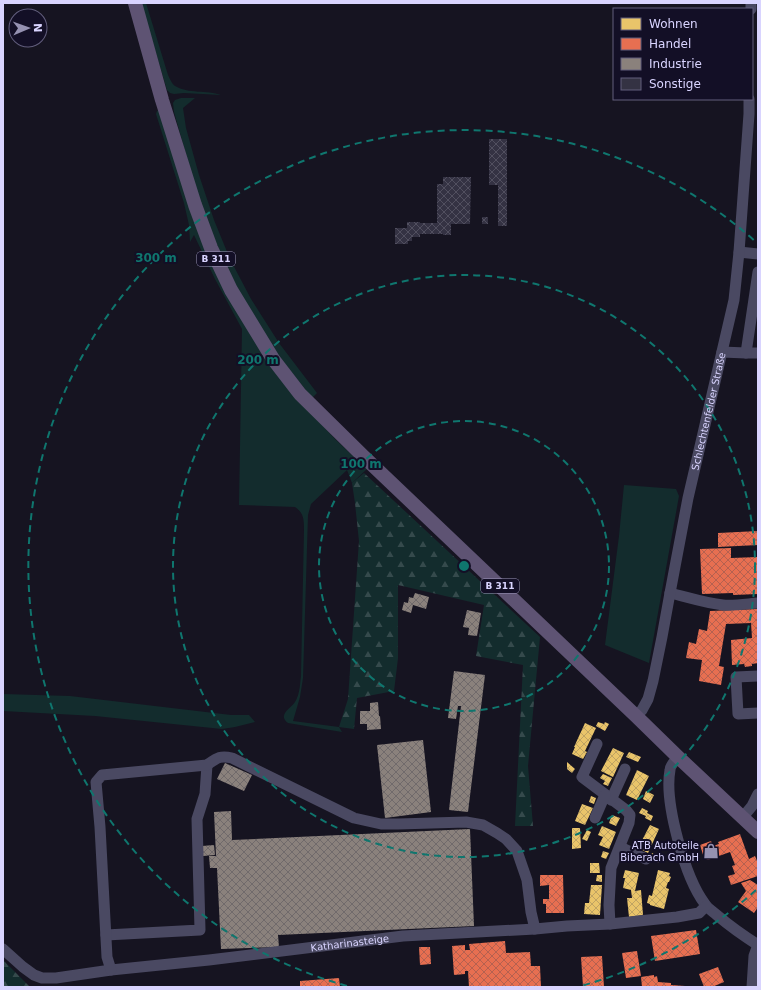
<svg xmlns="http://www.w3.org/2000/svg" width="761" height="990" viewBox="0 0 761 990" font-family="'DejaVu Sans',sans-serif">
  <defs>
    <pattern id="forest-firs" width="22" height="20" patternUnits="userSpaceOnUse"><rect width="22" height="20" fill="#132c2d"/><path d="M5 1l3.5 6h-7zM16 11l3.5 6h-7z" fill="#354a4c"/></pattern>
    <pattern id="homes-cross-hatch" width="8" height="8" patternUnits="userSpaceOnUse"><rect width="8" height="8" fill="#e9c46a"/><path d="M0 0l8 8M0 8l8-8" fill="none" stroke="#bfa362"/></pattern>
    <pattern id="shops-cross-hatch" width="8" height="8" patternUnits="userSpaceOnUse"><rect width="8" height="8" fill="#e76f51"/><path d="M0 0l8 8M0 8l8-8" fill="none" stroke="#b56150"/></pattern>
    <pattern id="industry-cross-hatch" width="8" height="8" patternUnits="userSpaceOnUse"><rect width="8" height="8" fill="#8a817c"/><path d="M0 0l8 8M0 8l8-8" fill="none" stroke="#706a6b"/></pattern>
    <pattern id="building-cross-hatch" width="8" height="8" patternUnits="userSpaceOnUse"><rect width="8" height="8" fill="#343243"/><path d="M0 0l8 8M0 8l8-8" fill="none" stroke="#514f5f"/></pattern>
  </defs>
  <rect width="100%" height="100%" fill="#161421"/>
  <path fill="#132c2d" d="M141,3H146L168,75C170,79 172,84 175,86C188,94 207,90 221,95L184,93L174,94L170,93L167,90Z
    M181,98H195L183,108L186,128L199,175L214,220L230,259L251,299L279,343L317,393L312,398L274,350L239,293L207,223L191,172L174,112L173,103L175,100Z
    M159,110L195,222L303,404L335,439L367,469L352,483L347,470L311,504L308,515L303,678L300,697L293,721L339,727L342,732L288,723C277,715 291,708 295,702C300,694 300,684 301,676L304,530C304,520 304,513 295,507L239,505L242,329L215,279L194,235L190,242L189,225L184,203L156,114L157,111Z
    M624,485L676,489L679,496L649,663L605,645L619,536Z
    M3,694L70,696L231,715H249L255,722L235,727L222,729L95,716L3,711Z"/>
  <path fill="url(#forest-firs)" d="M364,473L540,637L528,766L533,826H515L523,665L476,656L484,605L398,585V658L394,691L357,698L354,729L339,727L348,699L359,541L355,503L352,483Z
    M3,960L29,986V987H3Z"/>
  <path fill="url(#homes-cross-hatch)" d="M598,722L604,724L605,722L609,724L605,731L596,726Z
    M585,723L596,728L585,751L587,752L583,759L572,754L575,747H574Z
    M613,748L624,753L613,777L601,771Z
    M629,752L641,757L638,762L626,757Z
    M567,762L575,769L572,773L567,769Z
    M637,770L649,776L637,800L626,795Z
    M603,774L612,778L608,786L603,784L605,781L600,778Z
    M646,791L654,795L650,803L643,799Z
    M591,796L596,798L594,804L589,802Z
    M582,804L593,808L585,825L575,821Z
    M642,808L648,811L647,813L653,816L651,821L645,818L646,816L639,813Z
    M612,815L620,818L616,826L609,823Z
    M650,825L659,829L648,853L638,848Z
    M602,826L616,832L609,849L599,845L603,837L598,835Z
    M572,828H580L581,848L572,849Z
    M587,830L591,832L587,841L582,839Z
    M603,851L609,853L606,859L601,857Z
    M652,853L661,858L659,863L649,858Z
    M590,863H599L600,873H590Z
    M625,870L639,873L635,891L641,890L643,915L629,917L627,898H632L631,890L623,888L625,878H623Z
    M658,870L670,873L669,876L671,877L669,882H668L666,888L669,889L664,909L650,905V904L647,903L649,895L652,896Z
    M597,875H602V882L596,881Z
    M591,885H602L600,915L584,914L585,903H589Z"/>
  <path fill="url(#shops-cross-hatch)" d="M758,531V545L718,547V533Z
    M731,548V558L758,557V594L733,595V593L702,594L700,549Z
    M758,609V663L752,664V666L745,667L744,664L732,665L731,640L752,638L751,623L726,624L719,666L724,667L721,685L699,681L702,660L686,658L689,642L696,644L699,629L707,631L710,611Z
    M740,834L749,859L755,856L758,863V876L731,885L728,876L735,874L732,866L735,865L730,852L708,860L704,858L700,845L711,841L713,846L719,844L718,842Z
    M540,875H563L564,913H546V904H543V899H549V885L540,886Z
    M750,880L758,885V907L754,913L738,902L746,891L741,883Z
    M696,930L700,954L655,961L651,936Z
    M505,941L506,953L530,952L531,966H540L541,987H469L468,971H465V974L454,975L452,946L465,945V950H470L469,944Z
    M419,947H430L431,964L420,965Z
    M637,951L641,976L626,978L622,953Z
    M602,956L604,987H583L581,957Z
    M718,967L724,982L712,987H704L699,974Z
    M654,975V977L657,976L658,982L671,983V985L685,986V987H642L641,977Z
    M339,978L340,987H300V981Z"/>
  <path fill="url(#industry-cross-hatch)" d="M415,593L429,597L426,609L413,605L411,613L402,610L404,602L408,603L409,597L413,598Z
    M467,610L481,613L477,636L468,635L469,628L463,627Z
    M454,671L485,675L468,812L449,810L461,706H458L456,719L448,718Z
    M378,702L379,716H380L381,729L367,730V724H360V711H370V703Z
    M423,740L431,812L385,818L377,745Z
    M225,763L252,775L244,791L217,779Z
    M231,811L232,840L470,829L474,926L278,935L279,947L221,949L217,868H210L209,856H216L214,812Z
    M214,845L215,855L203,856L202,846Z"/>
  <path fill="url(#building-cross-hatch)" d="M489,139H507V226H498V185H489Z
    M443,177H471L470,224H451V235H443V234H420V237H412V241H408V244H395V228H407V222H420V223H437V184H443Z
    M482,217H488V224H482Z"/>
  <g fill="none" stroke-linecap="round" stroke-linejoin="round">
    <g stroke="#4a4962" stroke-width="11">
      <path d="M751,9V3"/>
      <path d="M739,252L758,254"/>
      <path d="M722,352L746,353H758"/>
      <path d="M746,353L758,272"/>
      <path d="M670,593C687,597 705,603 723,605C734,606 746,604 758,603"/>
      <path d="M758,676L736,677L738,714L758,713"/>
      <path id="s1" d="M636,716L642,710L648,699L653,681L662,637L670,593L688,498L734,300L739,252L749,114V99"/>
      <path d="M597,744L582,777L626,810L630,815L629,823L611,868L609,905L610,924"/>
      <path d="M678,757C675,761 670,765 670,770C664,802 685,878 705,904C708,909 714,912 718,916C731,927 744,936 758,945"/>
      <path d="M611,800L625,769"/>
      <path d="M743,817L752,806L758,794"/>
      <path d="M595,818L605,795"/>
      <path d="M620,847L646,859"/>
      <path d="M106,935L200,930L197,819L205,794L207,765"/>
      <path id="s2" d="M3,949L23,967L34,975L42,978H56L111,970L209,960L403,936L535,929L567,926L610,924L677,917L699,913L706,906"/>
      <path d="M111,970L107,957L100,827L96,782L102,775L207,765C217,758 220,755 232,758L354,818L381,824H398L466,822L483,825L497,833L506,839L517,851L527,880L531,912L535,929"/>
      <path d="M752,987L754,956L758,945"/>
    </g>
    <path stroke="#5e5373" stroke-width="14" d="M135,3L162,100L195,205L211,248L231,290L273,359L300,394L363,456L636,716L678,757L758,832"/>
  </g>
  <g fill="none" stroke="#0f766e" stroke-width="2" stroke-dasharray="7 5">
    <circle cx="464" cy="566" r="145"/>
    <circle cx="464" cy="566" r="291"/>
    <path d="M756 890A436 436 0 0 1 581 986M347 986A436 436 0 1 1 756 242"/>
  </g>
  <defs>
    <symbol id="shop-bare" viewBox="-9 -9 18 18"><path d="M-5-2.5h2.3a2.7 3.5 0 0 1 5.4 0H5L5.5 6h-11ZM-1.5-2.5h3a1.5 2.3 0 0 0-3 0Z" fill="#9591b1" stroke="#130f26" stroke-width="2.5" paint-order="stroke"/></symbol>
  </defs>
  <g fill-rule="evenodd">
    <use href="#shop-bare" x="700" y="840" width="22" height="22"/>
  </g>
  <g text-anchor="middle" dominant-baseline="central" stroke-width="4" stroke-linejoin="round" paint-order="stroke">
    <g fill="#130f26" stroke="#9e99be" stroke-width="1">
      <rect x="197" y="252" width="38" height="14" rx="3"/>
      <rect x="481" y="579" width="38" height="14" rx="3"/>
    </g>
    <g font-size="9" font-weight="bold" fill="#d9d4ff">
      <text x="216" y="259">B 311</text>
      <text x="500" y="586">B 311</text>
    </g>
    <g font-size="10" fill="#d9d4ff" stroke="#130f26">
      <text stroke="none"><textPath href="#s1" startOffset="315">Schlechtenfelder Straße</textPath></text>
      <text stroke="none"><textPath href="#s2" startOffset="359">Katharinasteige</textPath></text>
    </g>
    <g font-size="10" fill="#d9d4ff" stroke="#130f26" text-anchor="end">
      <text x="699" y="845">ATB Autoteile<tspan x="699" dy="12">Biberach GmbH</tspan></text>
    </g>
  </g>
  <circle cx="464" cy="566" r="6" fill="#0f766e" stroke="#130f26" stroke-width="2"/>
  <g font-size="12" text-anchor="middle" font-weight="bold" fill="#0f766e" stroke="#130f26" stroke-width="4" stroke-linejoin="round" paint-order="stroke">
    <text x="156" y="262">300 m</text>
    <text x="258" y="364">200 m</text>
    <text x="361" y="468">100 m</text>
  </g>
  <rect width="761" height="990" fill="none" stroke="#d9d4ff" stroke-width="8"/>
  <rect x="613" y="8" width="140" height="92" fill="#130f26" stroke="#625e7d"/>
  <rect x="621" y="18" width="20" height="12" fill="#e9c46a" stroke="#625e7d"/>
  <text x="649" y="28" font-size="12" fill="#d9d4ff">Wohnen</text>
  <rect x="621" y="38" width="20" height="12" fill="#e76f51" stroke="#625e7d"/>
  <text x="649" y="48" font-size="12" fill="#d9d4ff">Handel</text>
  <rect x="621" y="58" width="20" height="12" fill="#8a817c" stroke="#625e7d"/>
  <text x="649" y="68" font-size="12" fill="#d9d4ff">Industrie</text>
  <rect x="621" y="78" width="20" height="12" fill="#343243" stroke="#625e7d"/>
  <text x="649" y="88" font-size="12" fill="#d9d4ff">Sonstige</text>
  <g transform="translate(28 28) rotate(88)"><circle r="19" fill="#130f26" stroke="#625e7d"/>
  <path d="M0-3L7 15L0 10L-7 15Z" fill="#9591b1"/>
  <text y="-6" font-size="11" font-weight="bold" text-anchor="middle" fill="#d9d4ff">N</text>
  </g>
</svg>
